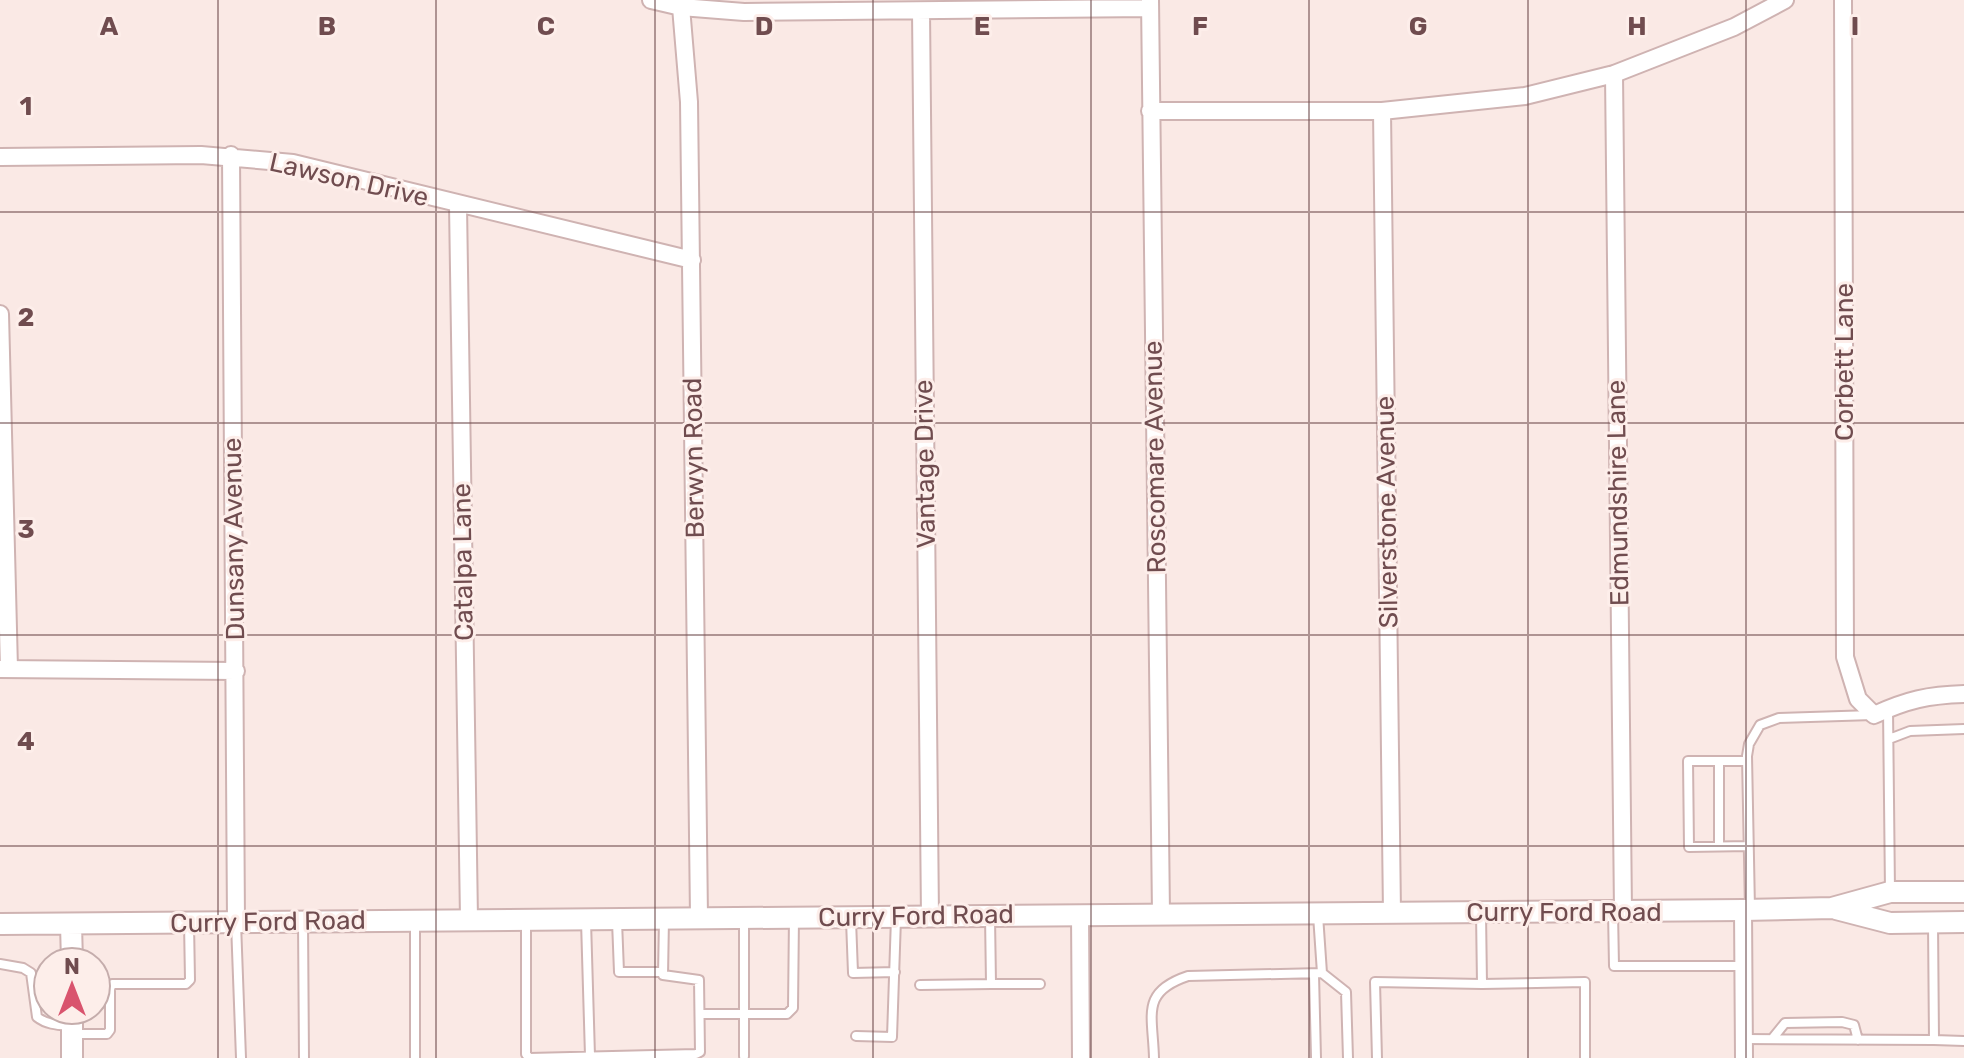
<svg xmlns="http://www.w3.org/2000/svg" width="1964" height="1058" viewBox="0 0 1964 1058" font-family="Rubik,sans-serif">
  <rect width="100%" height="100%" fill="#fae9e5"/>
  <g fill="none" stroke-linecap="round" stroke-linejoin="round">
    <defs>
      <path id="service" d="M1888,709L1890,891
        M1889,739L1910,731L1964,729
        M1719,761V846
        M1747,761H1688L1689,847L1749,846
        M1750,909L1747,756L1749,744L1760,725L1779,718L1873,715
        M1613,912L1614,966H1743
        M1481,913L1482,984L1585,982V1058
        M744,918V1056
        M526,920V1054L529,1058L696,1054L700,1052L699,980L663,975L664,919
        M851,920L853,973L895,972
        M586,921L590,1056
        M617,921L619,972H663
        M303,922L304,1058
        M236,923L241,1058
        M415,923V1058
        M0,964L23,968L31,973L37,1017C47,1025 59,1025 72,1026
        M1322,973L1346,992L1348,1058
        M1314,974L1316,1058
        M991,984H1040
        M920,985L991,984L990,916
        M700,1014H787L793,1008L794,917
        M73,1034H107L110,1030V989L112,984H186L190,980L189,923
        M856,1036L892,1037L896,918
        M1744,1039L1934,1040L1933,923
        M1772,1039L1785,1023L1842,1022L1854,1025L1858,1040
        M1934,1040L1964,1041
        M1154,1058C1153,1015 1140,992 1188,976L1322,973L1318,915
        M1377,1058L1375,982L1482,984"/>
      <path id="minor" d="M651,0L681,7L744,12L1150,8
        M676,0L681,7L689,102L699,917
        M1150,0L1161,914
        M1843,0L1845,657L1858,699L1874,715C1907,700 1928,695 1964,694
        M921,11L930,917
        M1614,74L1623,911
        M1150,111H1382L1525,96L1614,74L1734,27L1785,0
        M1382,111L1392,913
        M231,155L236,922
        M0,157L201,155L293,163L692,260
        M458,205L469,919
        M0,314L9,669
        M0,669L236,671
        M1743,910L1744,1058
        M1080,914L1081,1058"/>
      <path id="tertiary" d="M1836,909L1890,923L1964,922
        M0,924L1743,910L1832,908L1890,892H1964
        M71,924L72,962
        M72,1010V1058"/>
    </defs>
    <use href="#service" stroke="#cfb3b2" stroke-width="12"/>
    <use href="#minor" stroke="#cfb3b2" stroke-width="20"/>
    <use href="#tertiary" stroke="#cfb3b2" stroke-width="24"/>
    <use href="#service" stroke="#fff" stroke-width="8"/>
    <use href="#minor" stroke="#fff" stroke-width="16"/>
    <use href="#tertiary" stroke="#fff" stroke-width="20"/>
  </g>
  <path fill="none" stroke="#704c4f" stroke-width="2" stroke-opacity="0.55" d="M218,0V1058M436,0V1058M655,0V1058M873,0V1058M1091,0V1058M1309,0V1058M1528,0V1058M1746,0V1058M0,212H1964M0,423H1964M0,635H1964M0,846H1964"/>
  <g text-anchor="middle" dominant-baseline="central" stroke-width="6" stroke-linejoin="round" paint-order="stroke">
    <g font-size="26" fill="#704c4f" stroke="#fdeeea">
      <text transform="translate(349 180) rotate(13)">Lawson Drive</text>
      <text transform="translate(1844 362) rotate(-90)">Corbett Lane</text>
      <text transform="translate(1155 457) rotate(-91)">Roscomare Avenue</text>
      <text transform="translate(694 458) rotate(-91)">Berwyn Road</text>
      <text transform="translate(925 464) rotate(-91)">Vantage Drive</text>
      <text transform="translate(1618 493) rotate(-91)">Edmundshire Lane</text>
      <text transform="translate(1387 512) rotate(-91)">Silverstone Avenue</text>
      <text transform="translate(234 539) rotate(-91)">Dunsany Avenue</text>
      <text transform="translate(463 562) rotate(-91)">Catalpa Lane</text>
      <text x="1564" y="912">Curry Ford Road</text>
      <text transform="translate(916 916) rotate(-1)">Curry Ford Road</text>
      <text transform="translate(268 922) rotate(-1)">Curry Ford Road</text>
    </g>
  </g>
  <g font-size="26" text-anchor="middle" font-weight="bold" fill="#704c4f" stroke="#fdeeea" stroke-width="6" stroke-linejoin="round" paint-order="stroke">
    <text x="109" y="35">A</text>
    <text x="327" y="35">B</text>
    <text x="546" y="35">C</text>
    <text x="764" y="35">D</text>
    <text x="982" y="35">E</text>
    <text x="1200" y="35">F</text>
    <text x="1418" y="35">G</text>
    <text x="1637" y="35">H</text>
    <text x="1855" y="35">I</text>
    <text x="26" y="115">1</text>
    <text x="26" y="326">2</text>
    <text x="26" y="538">3</text>
    <text x="26" y="750">4</text>
  </g>
  <g transform="translate(72 986)"><circle r="38" fill="#fdeeea" stroke="#c5adac" stroke-width="2"/>
  <path d="M0-6L14 30L0 20L-14 30Z" fill="#d9546e"/>
  <text y="-12" font-size="22" font-weight="bold" text-anchor="middle" fill="#704c4f">N</text>
  </g>
</svg>
